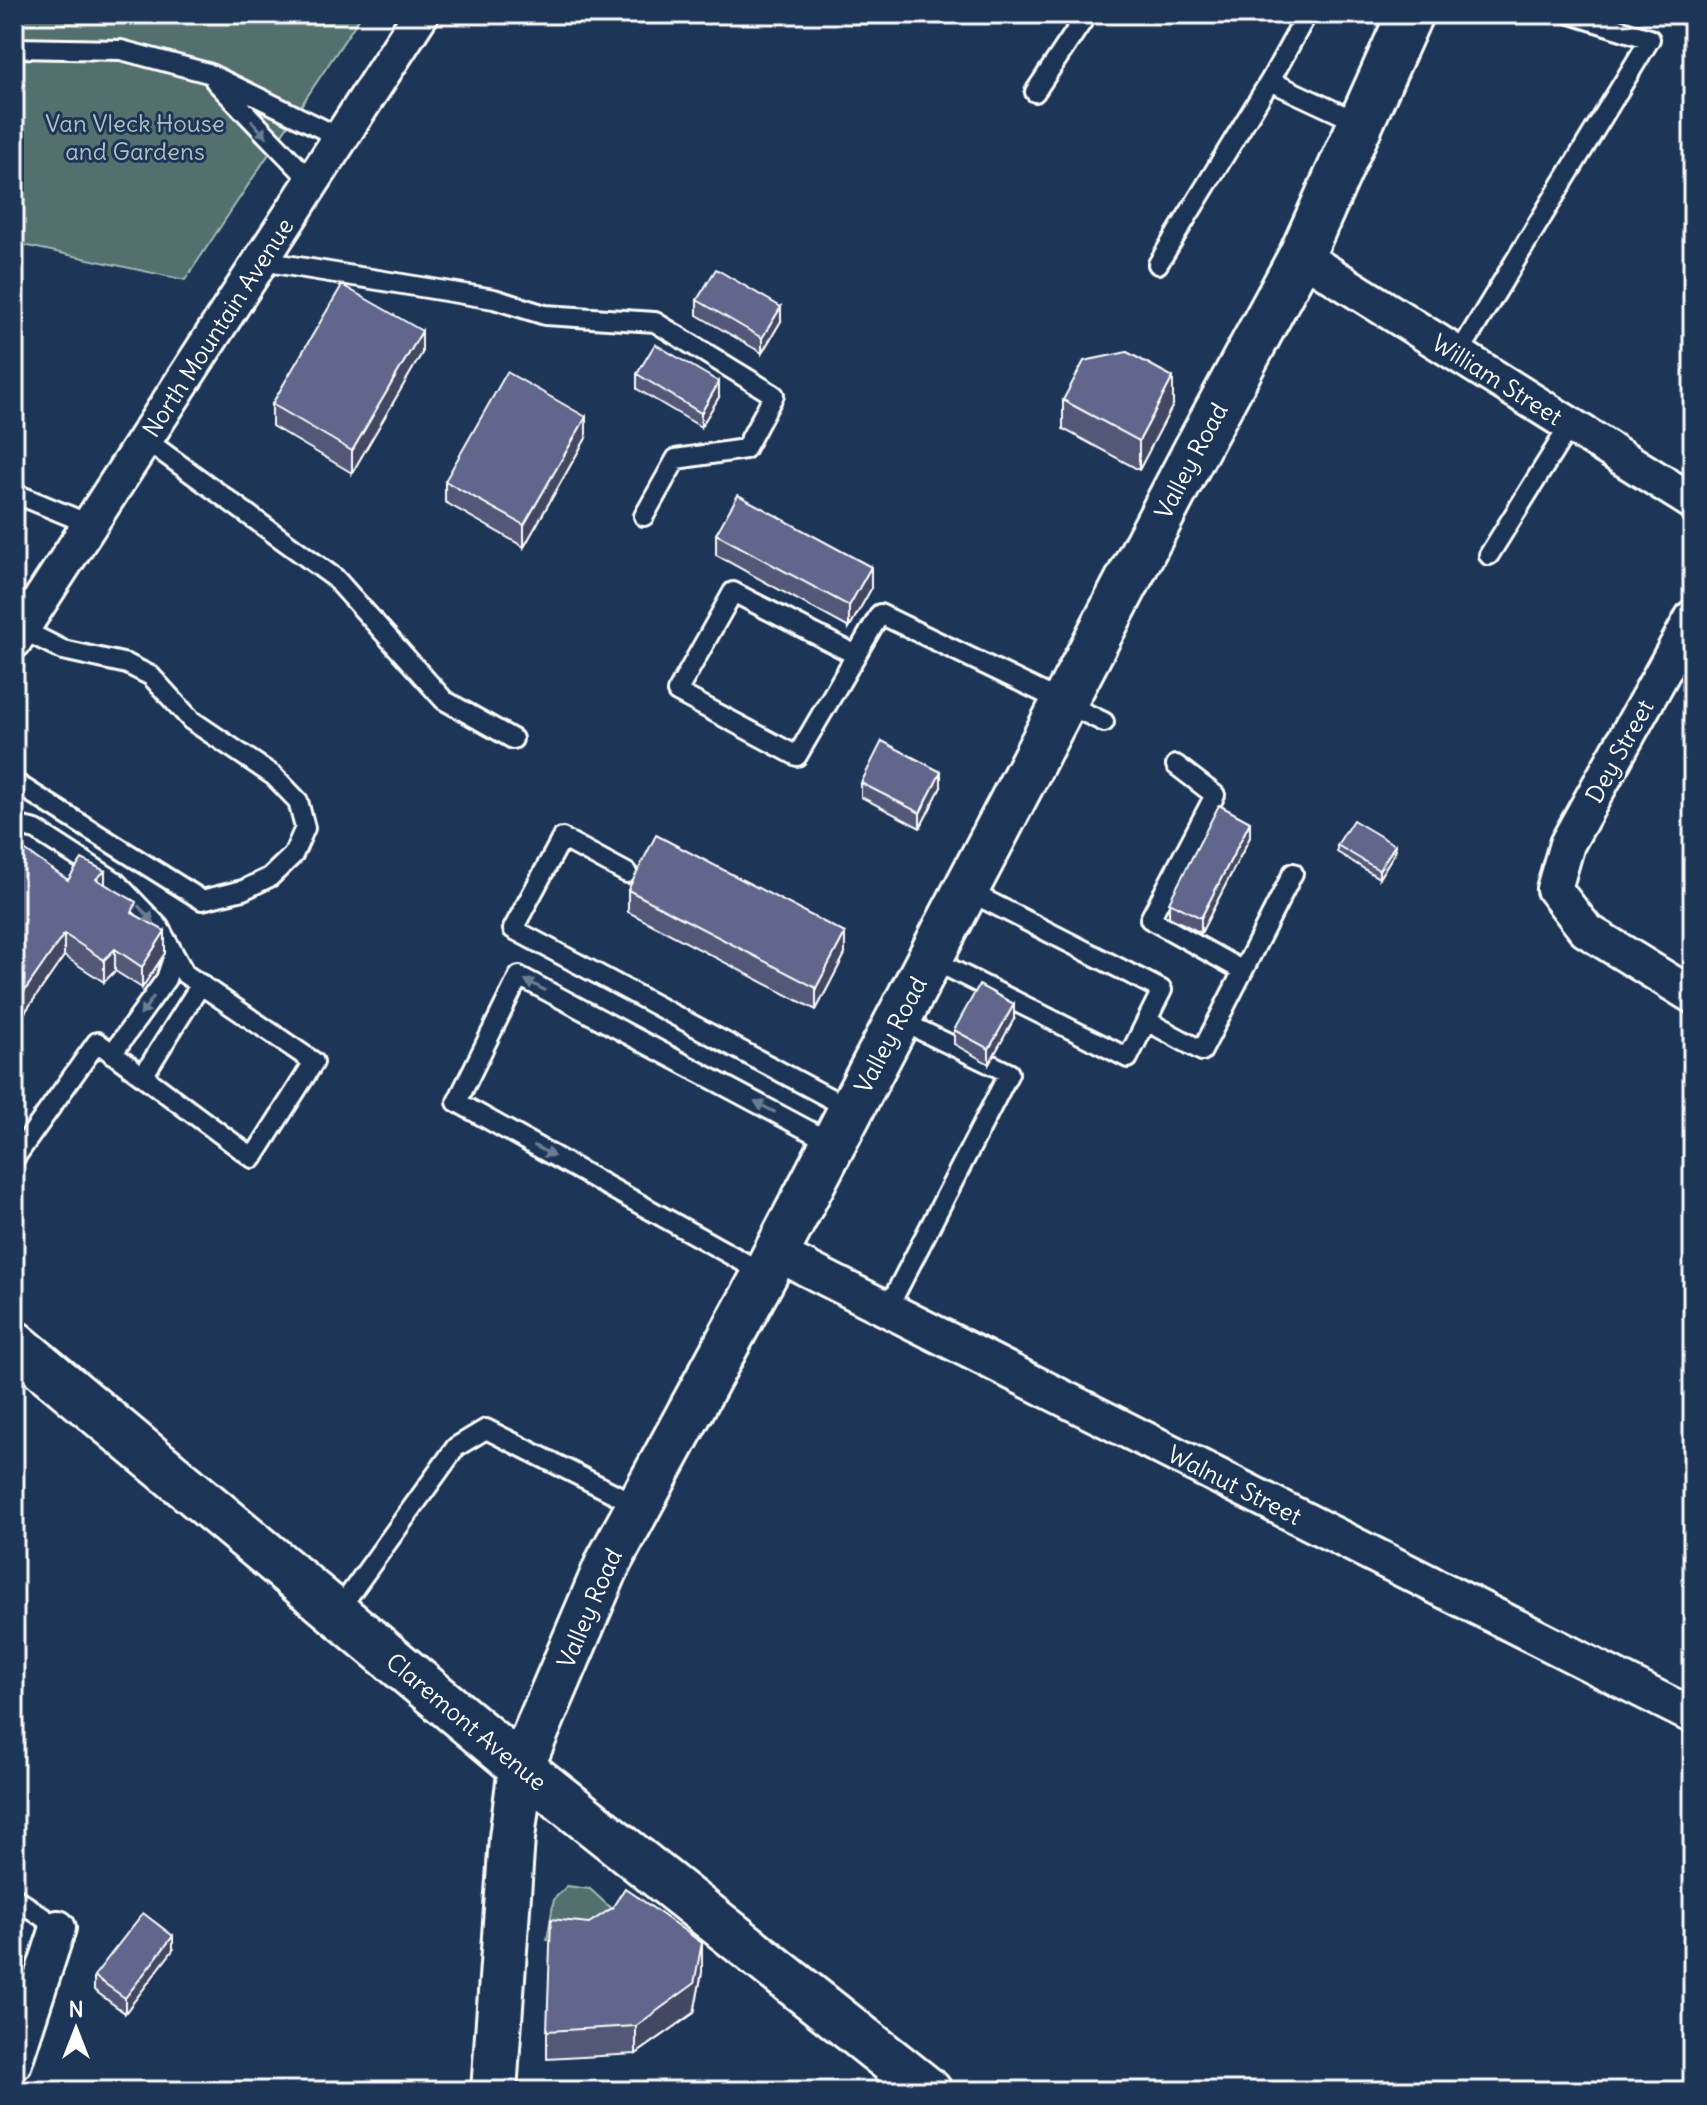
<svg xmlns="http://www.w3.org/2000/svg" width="1707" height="2105" viewBox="0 0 1707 2105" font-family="Delius,sans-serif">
  <rect width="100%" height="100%" fill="#1d3557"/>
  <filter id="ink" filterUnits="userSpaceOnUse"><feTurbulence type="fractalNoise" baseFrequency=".0125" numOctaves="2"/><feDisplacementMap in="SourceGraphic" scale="16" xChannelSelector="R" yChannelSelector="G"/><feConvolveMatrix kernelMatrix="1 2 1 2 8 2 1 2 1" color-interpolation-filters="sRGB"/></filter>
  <g filter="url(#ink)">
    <path fill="#53706e" stroke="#a9b8b6" stroke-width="2" d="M14,14H362L185,280L14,243Z
      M567,1886L590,1889L617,1914L585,1941L547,1940L554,1899Z"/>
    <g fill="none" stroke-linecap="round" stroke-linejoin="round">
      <defs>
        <path id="service" d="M14,48L121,50L208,73L341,138
          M215,81L312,182
          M1270,81L1307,14
          M1035,92L1087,14
          M262,261L494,299L545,315L655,322L774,395L745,449L676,459L644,516
          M1158,264L1270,81L1360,123
          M1458,355L1650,39L1571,14
          M146,440L335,578L444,700L513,739
          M14,493L89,524
          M1489,555L1570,425
          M856,655L733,592L677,692L797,756L880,614L1104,722
          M1176,765L1215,795L1150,919L1243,971
          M14,782L202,900L243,890L270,877L293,855L305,828L298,801L274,776L191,720L151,676L127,664L63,650L21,629
          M14,825L36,830L115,881L159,927L185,974L314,1062L253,1158L97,1042L14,1159
          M627,873L562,838L513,929L852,1110
          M931,959L1128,1058L1162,990L966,890
          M1147,1021L1202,1051L1293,873
          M112,1054L166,979L174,955
          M143,1076L201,984
          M765,1274L457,1102L519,976L834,1144
          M888,1308L1009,1073L899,1020
          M337,1612L456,1447L486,1429L639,1506
          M14,1897L58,1928"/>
        <g id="minor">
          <path id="s1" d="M1301,256L1693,502"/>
          <path d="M1693,617L1567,844L1554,889L1586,930L1693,996"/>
          <path id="s2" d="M14,641L421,14"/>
          <path id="s3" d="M776,1253L1693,1716"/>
          <path d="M14,2063L58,1928"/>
        </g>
        <g id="tertiary">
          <path id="s4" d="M14,1343L521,1767L929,2091"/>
        </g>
        <g id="secondary">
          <path id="s5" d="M494,2091L512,1838L521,1767L609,1561L765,1274L1196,450L1301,256L1410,14"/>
        </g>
      </defs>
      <use href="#service" stroke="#fff" stroke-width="24"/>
      <use href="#minor" stroke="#fff" stroke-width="40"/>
      <use href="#tertiary" stroke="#fff" stroke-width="50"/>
      <use href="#secondary" stroke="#fff" stroke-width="50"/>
      <use href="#service" stroke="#1d3557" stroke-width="18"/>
      <use href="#minor" stroke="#1d3557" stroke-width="34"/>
      <use href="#tertiary" stroke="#1d3557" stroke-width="44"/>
      <use href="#secondary" stroke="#1d3557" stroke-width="44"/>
    </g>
    <path fill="#535878" stroke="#fff" stroke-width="2" d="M697,300L781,321L762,353L697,315Z
      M422,353L352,473L272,426V404Z
      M637,374L719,397L701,427L637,389Z
      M1063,400L1173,405L1139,470L1063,429Z
      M586,438L524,547L445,502V481Z
      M716,534L871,589L849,628L716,555Z
      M861,783L941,787L920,828L861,797Z
      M1250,837L1201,933L1169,917V902Z
      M1337,845L1395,852L1379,878L1337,852Z
      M14,851L68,880L105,884L136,915L165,953L142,988L115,971L104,982L64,956L14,1028Z
      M628,890L845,954L816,1010L628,912Z
      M1014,1019L989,1064L954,1044V1030Z
      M173,1950L125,2013L94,1990V1976Z
      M702,1972L694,2013L636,2054L547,2059V2031Z"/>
    <path fill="#434762" stroke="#fff" stroke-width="2" d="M781,307V321L762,353V338Z
      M422,331V353L352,473V451Z
      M1173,377V405L1139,470V441Z
      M719,382V397L701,427V413Z
      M586,417V438L524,547V525Z
      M871,567V589L849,628V606Z
      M941,772V787L920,828V813Z
      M1250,822V837L1201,933V918Z
      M1395,845V852L1379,878V870Z
      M105,871V893L96,879Z
      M165,931V953L142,988V967Z
      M845,933V954L816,1010V988Z
      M64,934V956L14,1028V1006Z
      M115,949V971L104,982V960Z
      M1014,1004V1019L989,1064V1049Z
      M173,1936V1950L125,2013V1998Z
      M702,1943V1972L694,2013L636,2054V2026Z"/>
    <path fill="#60668c" stroke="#fff" stroke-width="2" d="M716,269L781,307L762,338L697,300Z
      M342,285L422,331L352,451L272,404Z
      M655,344L719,382L701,413L637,374Z
      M1127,352L1173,377L1139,441L1063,400L1084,361Z
      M507,372L586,417L524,525L445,481Z
      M738,495L871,567L849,606L716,534Z
      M882,741L941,772L920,813L861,783Z
      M1219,805L1250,822L1201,918L1169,902Z
      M1353,820L1395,845L1379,870L1337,845Z
      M656,835L845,933L816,988L628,890Z
      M17,845L68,880L82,859L105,871L96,879L136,902L132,913L165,931L142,967L115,949L104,960L64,934L14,1006V851Z
      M979,985L1014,1004L989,1049L954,1030Z
      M625,1888L702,1943L694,1984L636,2026L547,2031L551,1919L589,1923L612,1908Z
      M143,1913L173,1936L125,1998L94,1976Z"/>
    <defs><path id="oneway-solid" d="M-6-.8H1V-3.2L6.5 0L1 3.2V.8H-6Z" transform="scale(2)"/></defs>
    <g fill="#6c7c92">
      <use href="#oneway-solid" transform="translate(259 129) rotate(47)"/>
      <use href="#oneway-solid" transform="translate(146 914) rotate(46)"/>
      <use href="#oneway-solid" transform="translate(535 985) rotate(-152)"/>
      <use href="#oneway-solid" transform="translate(147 1006) rotate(125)"/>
      <use href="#oneway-solid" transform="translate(765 1107) rotate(-152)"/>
      <use href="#oneway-solid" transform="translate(544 1151) rotate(29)"/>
    </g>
  </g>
  <g text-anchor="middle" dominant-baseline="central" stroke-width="6" stroke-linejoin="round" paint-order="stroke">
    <g font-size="24" fill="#b2bfbe" stroke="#1d3557">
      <text x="135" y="123">Van Vleck House<tspan x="135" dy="28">and Gardens</tspan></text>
    </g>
    <g font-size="24" fill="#fff" stroke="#1d3557">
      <text stroke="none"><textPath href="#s2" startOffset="374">North Mountain Avenue</textPath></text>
      <text stroke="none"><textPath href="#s1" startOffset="232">William Street</textPath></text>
      <text stroke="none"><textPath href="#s5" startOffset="1794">Valley Road</textPath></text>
      <text transform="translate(1619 751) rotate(-61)">Dey Street</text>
      <text stroke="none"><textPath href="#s5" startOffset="1146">Valley Road</textPath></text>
      <text stroke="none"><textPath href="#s3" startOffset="514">Walnut Street</textPath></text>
      <text stroke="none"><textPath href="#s5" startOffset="498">Valley Road</textPath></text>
      <text stroke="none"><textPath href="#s4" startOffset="590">Claremont Avenue</textPath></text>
    </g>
  </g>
  <rect width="1707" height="2105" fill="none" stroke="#1d3557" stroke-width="48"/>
  <rect x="24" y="24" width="1659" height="2057" fill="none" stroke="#fff" stroke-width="3" filter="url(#ink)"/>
  <g transform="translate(76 2029)" stroke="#1d3557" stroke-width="6" paint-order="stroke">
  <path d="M0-6L14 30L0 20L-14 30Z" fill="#ffffff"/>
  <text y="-12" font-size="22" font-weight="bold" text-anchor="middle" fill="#ffffff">N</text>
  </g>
</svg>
